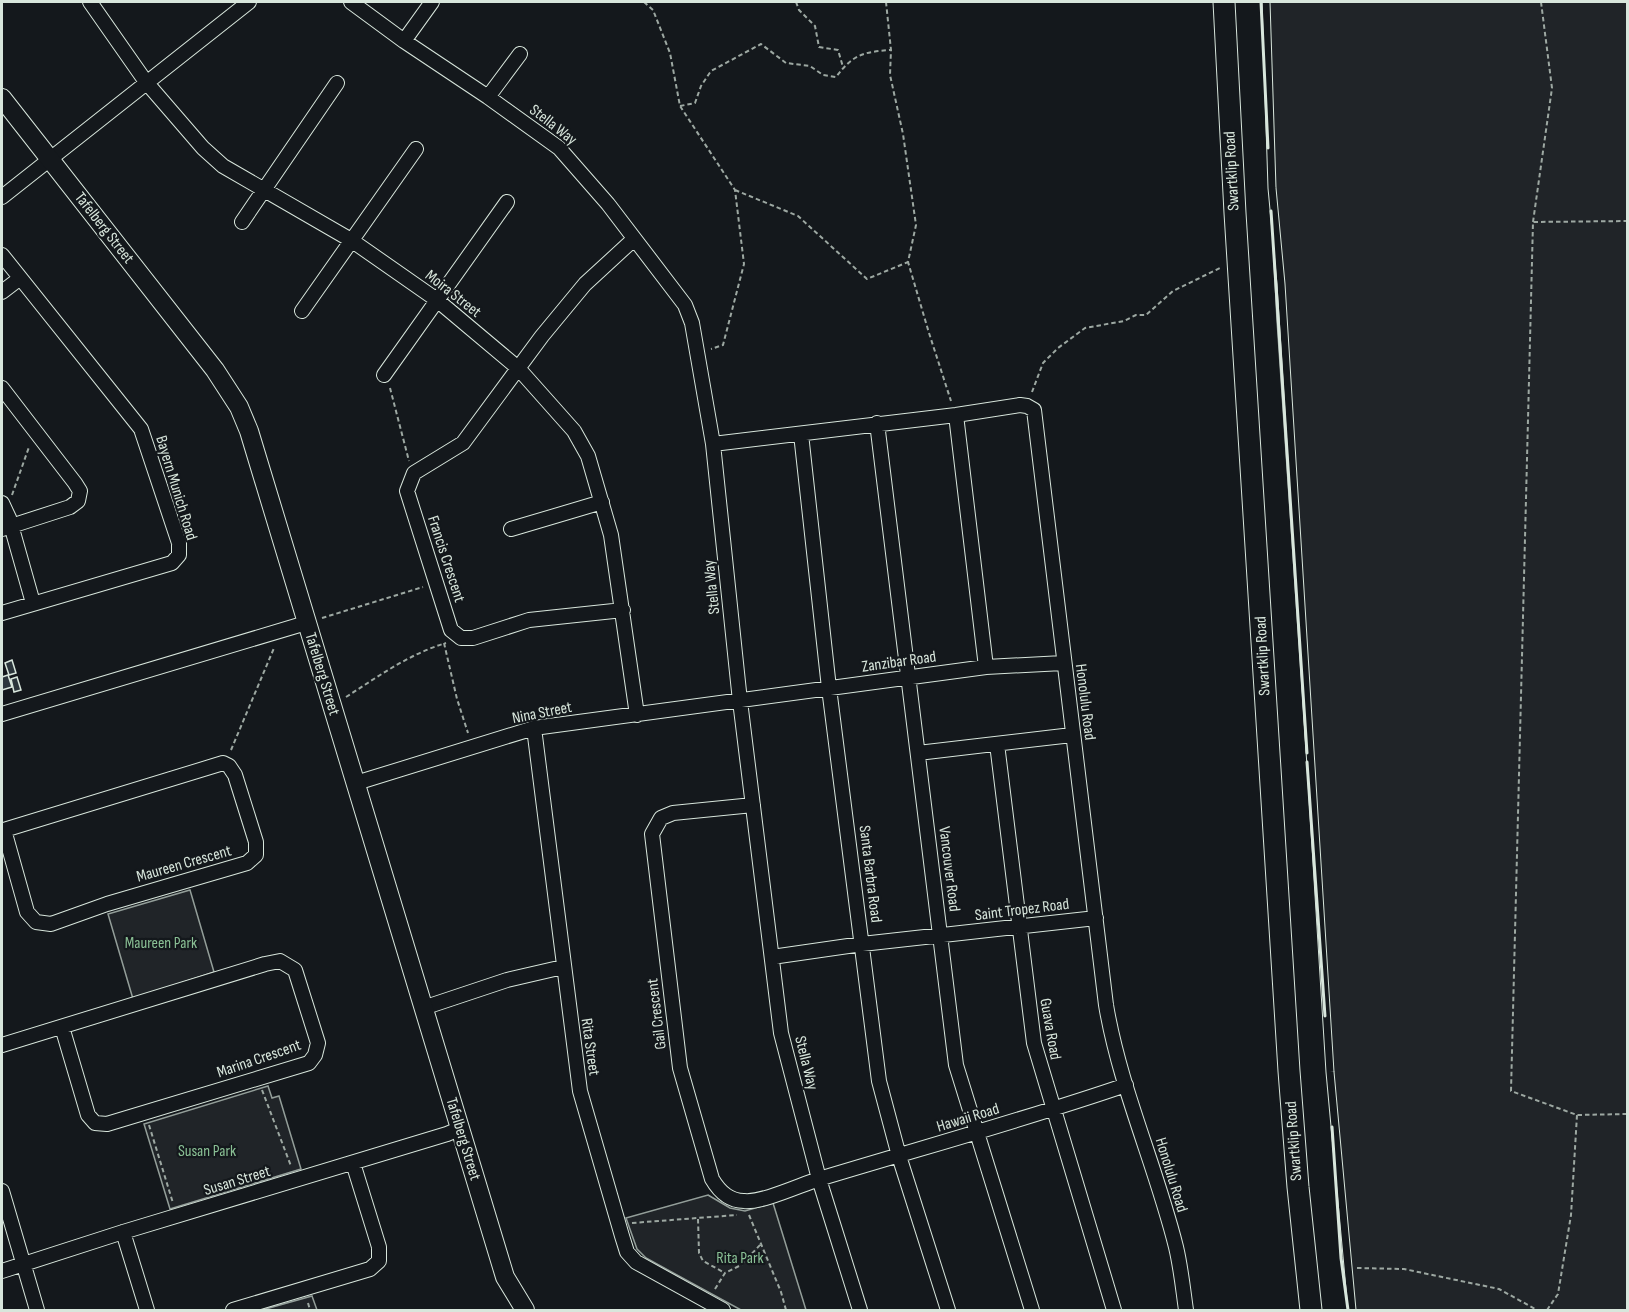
<svg xmlns="http://www.w3.org/2000/svg" width="1629" height="1312" viewBox="0 0 1629 1312" font-family="'Sofia Sans Condensed',sans-serif">
  <rect width="100%" height="100%" fill="#14181c"/>
  <path fill="#202428" stroke="#939e99" stroke-width="1.5" d="M1261,2H1627V1310H1348L1341,1258L1277,320Z
    M190,890L214,972L133,999L108,914Z
    M268,1086L272,1098L279,1096L301,1169L170,1209L144,1124Z
    M708,1195L730,1208L745,1211L773,1203L806,1310H741L646,1258L637,1249L626,1218Z
    M312,1296L317,1310H262Z"/>
  <path fill="#2c363c" stroke="#d8e6dc" stroke-width="1.5" d="M12,660L16,673L9,675L5,663Z
    M8,675L12,687L2,690V677Z
    M17,677L21,690L14,692L11,679Z"/>
  <g fill="none" stroke-linecap="round" stroke-linejoin="round">
    <defs>
      <path id="lane" d="M1266,2L1272,188L1281,284L1330,1072L1352,1310"/>
      <path id="street" d="M90,2L146,82L203,148L223,166L351,240L437,300L518,368L574,431L588,456L611,535L637,715
        M351,2L404,41L488,97L559,148L608,204L685,305L692,323L713,444L740,701L781,1033L819,1179L860,1310
        M404,41L432,2
        M488,97L520,54
        M2,197L249,2
        M242,222L337,83
        M2,255L141,429L179,543V555L172,563L2,613
        M2,292L19,279
        M302,311L416,149
        M384,375L507,202
        M2,388L75,483L80,491L78,501L70,507L2,529
        M956,415L986,667
        M877,423L956,1065L1032,1310
        M801,434L829,688L879,1081L899,1156L948,1310
        M713,444L956,415L1020,405L1027,406L1034,410L1106,1005C1120,1088 1156,1166 1176,1247C1181,1268 1183,1289 1186,1310
        M2,503L9,518L33,603
        M511,529L602,502
        M623,610L529,620L473,638H461L451,630L407,491L414,473L463,443L542,336L585,284L634,239
        M2,714L306,623
        M534,728L580,1091L622,1236L627,1252L636,1262L723,1310
        M997,744L1034,1043L1114,1310
        M918,753L1072,735
        M223,763L229,766L235,775L256,842V855L247,863L107,904L51,924L36,922L27,912L4,830Z
        M356,783L534,728L986,667L1063,663
        M753,805L673,813L661,818L652,834L680,1068L712,1179C719,1191 729,1201 744,1201C762,1203 800,1185 819,1179C921,1148 1024,1120 1126,1085
        M772,957L862,944L1096,918
        M423,1008L507,980L563,967
        M2,1045L265,964L280,961L295,970L318,1043L315,1055L309,1063L107,1124L95,1123L88,1115L62,1027
        M2,1191L37,1310
        M123,1232L147,1310
        M2,1271L123,1232L447,1134L459,1129
        M233,1310L370,1269L379,1261V1247L353,1163"/>
      <path id="secondary" d="M2,98L215,370L239,407L249,431L505,1277L525,1310"/>
      <path id="primary" d="M1224,2L1235,213L1289,1071L1298,1187L1311,1310"/>
    </defs>
    <use href="#lane" stroke="#d8e6dc" stroke-width="9"/>
    <use href="#street" stroke="#d8e6dc" stroke-width="16"/>
    <use href="#secondary" stroke="#d8e6dc" stroke-width="20"/>
    <use href="#primary" stroke="#d8e6dc" stroke-width="23"/>
    <path stroke="#9da8a2" stroke-width="2" stroke-dasharray="4.5 3" stroke-linecap="butt" d="M644,2L653,10L670,53L680,106L735,190L744,264L723,345L711,349
      M796,2L799,10L815,26L819,47L838,50L843,67
      M886,2L891,50L890,75L903,134L916,225L908,262L929,333L951,401
      M680,106L695,103L701,86L711,71L761,44L786,63L810,66L823,75L836,77C853,54 864,52 890,50
      M735,190L798,216L867,279L908,262
      M1628,221L1533,222L1511,1091L1577,1115L1628,1114
      M1533,222L1552,88L1541,2
      M390,388L409,461
      M1032,392L1043,363L1058,348L1085,328L1124,321L1136,315H1146L1173,291L1220,268
      M12,495L29,447
      M322,618L423,587
      M444,643L457,699L468,733
      M346,697C379,676 409,654 446,643
      M231,750L274,648
      M262,1090L291,1166
      M149,1125L173,1203
      M749,1215L781,1292L786,1310
      M698,1219L699,1253L703,1261L725,1273
      M632,1223L737,1215
      M1357,1268L1404,1269L1499,1289L1537,1310
      M715,1289L725,1273L741,1265L761,1244
      M308,1303L310,1310
      M1547,1310L1558,1294L1571,1215L1577,1115"/>
    <use href="#lane" stroke="#14181c" stroke-width="7"/>
    <use href="#street" stroke="#14181c" stroke-width="14"/>
    <use href="#secondary" stroke="#14181c" stroke-width="18"/>
    <use href="#primary" stroke="#14181c" stroke-width="21"/>
    <path stroke="#d8e6dc" stroke-width="3" d="M1261,2L1268,148
      M1271,211L1307,753
      M1307,762L1325,1016
      M1332,1127L1341,1258L1348,1310"/>
  </g>
  <g text-anchor="middle" dominant-baseline="central" stroke-width="4.5" stroke-linejoin="round" paint-order="stroke">
    <g font-size="16" fill="#d8e6dc" stroke="#14181c">
      <text transform="translate(553 125) rotate(38)">Stella Way</text>
      <text transform="translate(1232 171) rotate(-93)">Swartklip Road</text>
      <text transform="translate(104 228) rotate(52)">Tafelberg Street</text>
      <text transform="translate(453 294) rotate(38)">Moira Street</text>
      <text transform="translate(176 488) rotate(73)">Bayern Munich Road</text>
      <text transform="translate(446 559) rotate(72)">Francis Crescent</text>
      <text transform="translate(712 587) rotate(-96)">Stella Way</text>
      <text transform="translate(1263 656) rotate(-93)">Swartklip Road</text>
      <text transform="translate(899 662) rotate(-8)">Zanzibar Road</text>
      <text transform="translate(322 674) rotate(73)">Tafelberg Street</text>
      <text transform="translate(1085 702) rotate(83)">Honolulu Road</text>
      <text transform="translate(542 713) rotate(-11)">Nina Street</text>
      <text transform="translate(184 864) rotate(-16)">Maureen Crescent</text>
      <text transform="translate(949 869) rotate(83)">Vancouver Road</text>
      <text transform="translate(870 874) rotate(83)">Santa Barbra Road</text>
      <text transform="translate(1022 910) rotate(-7)">Saint Tropez Road</text>
      <text transform="translate(657 1014) rotate(-97)">Gail Crescent</text>
      <text transform="translate(1050 1029) rotate(80)">Guava Road</text>
      <text transform="translate(590 1047) rotate(82)">Rita Street</text>
      <text transform="translate(259 1059) rotate(-19)">Marina Crescent</text>
      <text transform="translate(806 1063) rotate(76)">Stella Way</text>
      <text transform="translate(968 1118) rotate(-17)">Hawaii Road</text>
      <text transform="translate(463 1139) rotate(73)">Tafelberg Street</text>
      <text transform="translate(1294 1141) rotate(-94)">Swartklip Road</text>
      <text transform="translate(1171 1175) rotate(73)">Honolulu Road</text>
      <text transform="translate(237 1181) rotate(-17)">Susan Street</text>
    </g>
    <g font-size="16" fill="#8ac095" stroke="#14181c">
      <text x="161" y="943">Maureen Park</text>
      <text x="207" y="1151">Susan Park</text>
      <text x="740" y="1258">Rita Park</text>
    </g>
  </g>
  <rect width="1629" height="1312" fill="none" stroke="#d8e6dc" stroke-width="6"/>
</svg>
